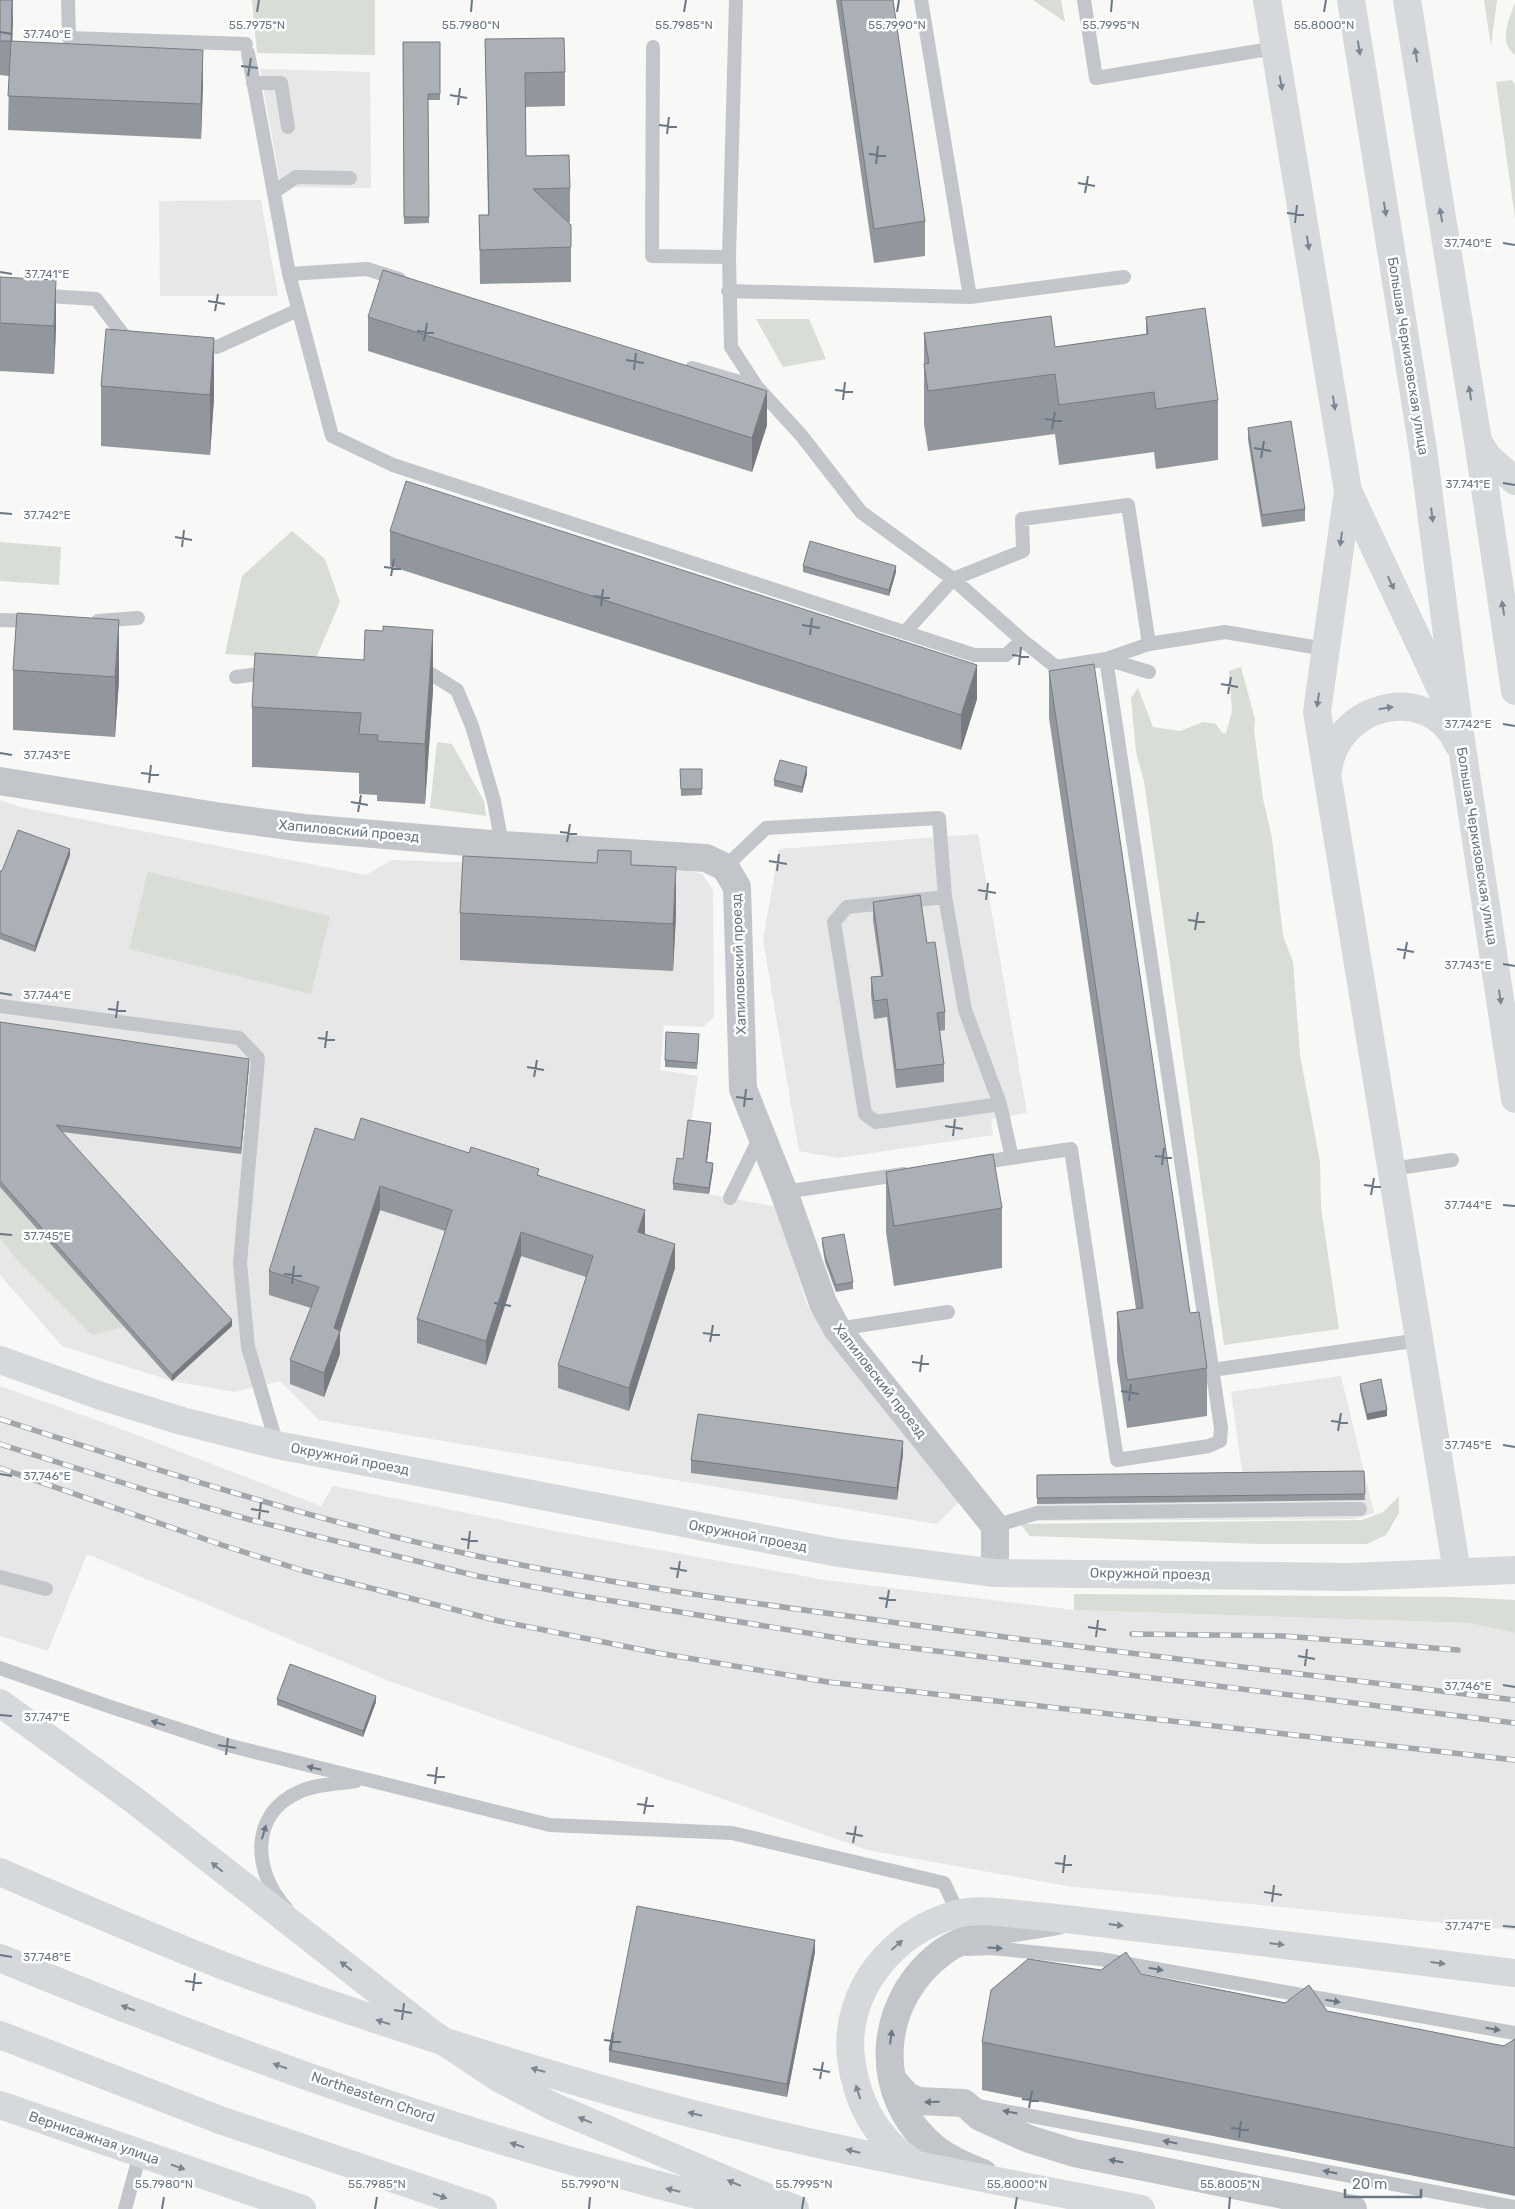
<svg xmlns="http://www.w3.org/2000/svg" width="1515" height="2209" viewBox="0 0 1515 2209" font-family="Rubik,sans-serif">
  <rect width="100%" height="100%" fill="#f8f8f6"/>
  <path fill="#e6e7e6" d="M260,69L370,72L371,188L281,187Z
    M261,200L278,296H160L159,201Z
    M0,800L20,807L366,875L392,860L685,870L702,874L713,890L714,1017L703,1027L664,1025L660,1070L698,1076L691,1126L711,1129L706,1167L713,1169L709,1194L777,1207L807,1305L959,1502L937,1524L319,1420L280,1381L235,1392L172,1381L62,1346L0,1275Z
    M978,834L1027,1113L991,1119L993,1135L838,1158L799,1151L763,940L779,849Z
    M1341,1376L1374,1513L1355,1519L1037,1521V1481L1243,1478L1231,1392Z
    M0,1386L116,1427L321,1506L333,1486L560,1532L825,1580L1074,1610L1470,1623L1515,1633V1930L1067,1886L867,1850L389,1681L87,1554L48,1651L0,1636Z"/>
  <path fill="#d8ddd5" d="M252,0H375V55L257,53Z
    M1033,0H1061L1065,22Z
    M1484,0H1497L1491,46Z
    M1515,3V55C1498,43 1509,18 1515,3Z
    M1512,80L1515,85V218L1496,82Z
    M756,319H809L826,359L783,367Z
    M292,531L325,559L340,602L315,660L225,654L242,576Z
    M0,542L61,547L59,585L0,581Z
    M1241,667L1255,719L1254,730L1263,799L1272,838L1283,936L1293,962L1300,1055L1320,1162L1321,1207L1339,1329L1224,1345L1144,781L1136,752L1131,698L1138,688L1153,727L1180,731L1203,722L1216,724L1222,733H1226L1232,711L1229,671Z
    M437,742L452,744L484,801L486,816L430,808Z
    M148,872L330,916L311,994L129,949Z
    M0,1187L124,1327L92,1335L17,1260L0,1238Z
    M1399,1496V1513L1386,1535L1367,1544H1260L1030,1536L1020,1524L1362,1520L1383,1512Z
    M1074,1594L1456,1597L1515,1600V1633L1470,1623L1074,1610Z"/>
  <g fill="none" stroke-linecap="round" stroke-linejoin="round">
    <path stroke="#c2c5c9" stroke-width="14" d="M68,0L69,38L246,44
      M736,0L729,257L731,347L757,387
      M921,0L970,297
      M1084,0L1096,78L1275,48
      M653,47L652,256L729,257
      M248,53L289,274L332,436L393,465L974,655H1006L1022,640
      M253,83H281L288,127
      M274,192L296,177L350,178
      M289,274L367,269L399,279
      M728,291L970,297L1124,277
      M0,293L96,299L128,341H133
      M197,346L217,347L298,310
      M692,368L757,387L801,435L861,512L953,579L1022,640L1056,667L1106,659L1149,644L1225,632L1325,649
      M0,620L34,621
      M98,621L138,618
      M905,632L953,579L1023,551L1022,519L1128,505L1149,644
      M418,666L457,690L472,726L494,801L502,845
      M236,677L272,672
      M725,867L766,828L939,818L945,897L965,1010L1000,1104L1012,1158
      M945,897L847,907L834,922L865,1114L876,1122L1000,1104
      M0,1006L239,1038L258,1058L240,1263L248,1347L277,1445
      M977,1163L1071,1149L1117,1460L1209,1446L1220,1441L1221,1428L1106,659L1149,672
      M1392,1169L1452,1160
      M784,1192L904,1174
      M730,1198L761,1135
      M837,1329L948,1312
      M1212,1370L1420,1340
      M995,1526L1037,1513L1360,1509
      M0,1577L46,1589
      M0,1668L108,1706L227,1745L550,1825L732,1833L944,1883L958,1913
      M286,1908C253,1872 249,1814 299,1792C316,1784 338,1784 356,1781
      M967,1949L992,1948L1100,1959L1515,2033
      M978,2106L1515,2207
      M125,2209L140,2154"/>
    <path stroke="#c2c5c9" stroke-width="28" d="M0,781L222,817L304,828L502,845L706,858L725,867L737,887L743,1089L784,1192L823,1303L837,1329L995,1526V1573
      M892,2079L907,2096L918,2101L964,2103L980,2117L1029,2139L1074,2153L1353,2209
      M983,2173C967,2167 950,2160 936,2149C869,2096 877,1999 944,1951C974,1930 1022,1928 1057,1921"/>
    <path stroke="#d5d9dc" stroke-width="28" d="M1267,0L1348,491L1455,719
      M1478,441L1487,456L1515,481
      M1348,491L1317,712L1457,1572
      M1328,771C1336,703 1429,681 1458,744
      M0,1360L104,1397L182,1421L277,1445L839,1553L995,1573L1350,1577L1515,1570
      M0,1703L134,1800L434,2035L497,2077L552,2106L795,2209
      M0,2105L302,2209"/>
    <path stroke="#d5d9dc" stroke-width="28" d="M1351,0L1423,450L1459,727L1515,1099
      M1407,0L1478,441L1515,691
      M0,1872C77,1905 154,1939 232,1969C365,2018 501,2061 637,2099C802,2145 972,2176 1141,2209
      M0,1958C245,2059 497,2149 755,2209
      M0,2035L220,2120L483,2209
      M911,2161C875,2138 856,2100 851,2058C843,1991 894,1930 957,1914C980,1908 1004,1913 1027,1915C1059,1918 1092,1922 1124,1926C1254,1941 1385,1957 1515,1973"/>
    <defs>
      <path id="rail" d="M0,1419C157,1470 315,1521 477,1556C614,1585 753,1603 891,1622C1099,1650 1307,1675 1515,1700
        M0,1444L152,1492L251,1520L477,1576L576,1595L856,1641L1515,1723
        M0,1468L222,1545L304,1571L499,1621L658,1653L828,1682L1515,1760
        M1132,1634L1284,1636L1458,1650"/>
    </defs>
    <use href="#rail" stroke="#a2a7ad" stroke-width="5.5"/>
    <use href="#rail" stroke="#fff" stroke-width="4" stroke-dasharray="11" stroke-linecap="butt"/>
  </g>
  <path fill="#92979d" d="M0,0H13L12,41L203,84L201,139L8,130L9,76L0,75Z
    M836,0H893L925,221V256L874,263Z
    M485,39L565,72V106L525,107L526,156L570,188V222H568L571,225V282L480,284L479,215H488Z
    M403,42H440V100H428L429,223L404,224Z
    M0,277L56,327L54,374L0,371Z
    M368,317L767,425L752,472L368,351Z
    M1146,317L1218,400V460L1156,469L1154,452L1059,465L1055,434L928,451L924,424V333L1055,347L1146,334Z
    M214,338V398L210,455L101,446V386Z
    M1248,428L1305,509V521L1262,527L1248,440Z
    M390,531L977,699L961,750L390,566Z
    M803,566L896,572L889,596L803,572Z
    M17,613L119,680L115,737L13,730V670Z
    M1049,671L1190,1313L1207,1368V1416L1127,1428L1117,1360V1312L1136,1309L1049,718Z
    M433,690L425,804L377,801V795L359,794V773L252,767V707Z
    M680,769H702V795L681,796Z
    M807,774L802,793L774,786V780Z
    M70,855L35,952L0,939V871H2Z
    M631,865L676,915L673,971L460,960V913Z
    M873,902L927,943L945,1012V1030L940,1031L944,1064V1082L896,1088L887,1017L874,1019L871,995V977L881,976L873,920Z
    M0,1022L249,1065L241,1154L62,1132L232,1326L172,1381L0,1187Z
    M699,1041L697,1069L665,1067V1060Z
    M711,1129L707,1162L713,1169L709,1194L673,1190V1183L683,1159Z
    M354,1140L539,1175L645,1233V1234L675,1268L629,1411L558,1388V1365L586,1277L521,1256L486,1365L417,1343V1319L445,1231L380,1210L340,1332V1354L324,1397L290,1384V1360L311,1308L269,1295V1271Z
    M886,1172L1002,1208V1268L894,1286L886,1232Z
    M822,1238L853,1282V1289L836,1292L825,1262L822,1244Z
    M1360,1384L1387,1416L1367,1420L1360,1390Z
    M903,1454L897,1500L691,1473V1460Z
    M1364,1471L1365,1500L1037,1504V1475Z
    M277,1699L376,1702L363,1737L277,1705Z
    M815,1952L787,2097L609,2062V2050Z
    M1101,1970L1141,1974L1504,2046L1515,2039V2196L982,2090V2042Z"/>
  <path fill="#777b7f" d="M12,0L13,22L11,76V41Z
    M203,50V84L201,139V104Z
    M56,280V327L54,374V326Z
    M214,338V398L210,455V395Z
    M767,391V425L752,472V438Z
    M896,566V572L889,596V590Z
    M119,620V680L115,737V677Z
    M433,630V690L425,804V744Z
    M977,665V699L961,750V715Z
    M807,767V774L802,793V787Z
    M70,849V855L35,952V946Z
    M676,867V915L673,971V924Z
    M249,1059V1065L241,1154V1148Z
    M711,1123V1129L706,1168V1162Z
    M713,1163V1169L709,1194V1188Z
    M380,1186V1210L340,1332V1354L324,1397V1373L334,1328Z
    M645,1210V1233L638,1256V1232Z
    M521,1232V1256L486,1365V1341Z
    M675,1244V1268L629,1411V1388Z
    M232,1320V1326L172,1381V1375Z
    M1387,1410V1416L1367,1420V1414Z
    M903,1441V1454L897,1500V1488Z
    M376,1696V1702L363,1737V1731Z
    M815,1940V1952L787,2097V2084Z"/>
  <path fill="#aab0b6" stroke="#777b7f" d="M0,0H12L11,41H0Z
    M841,0H893L925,221L874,229Z
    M564,38L565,72L525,73L526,156L569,155L570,188L533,189L571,225V247L480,250L479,215H489L485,39Z
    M11,41L203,50L201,104L8,96Z
    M403,42H440V94H428L429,217H404Z
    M383,270L767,391L752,438L368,317Z
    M0,277L56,280L54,326L0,323Z
    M1205,308L1218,400L1156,409L1154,392L1059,405L1055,374L928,391L924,364L929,363L924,333L1051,316L1055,347L1148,334L1146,317Z
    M106,329L214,338L210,395L101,386Z
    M1291,421L1305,509L1262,515L1248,428Z
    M406,481L977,665L961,715L390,531Z
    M810,541L896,566L889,590L803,566Z
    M17,613L119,620L115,677L13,670Z
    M383,626L433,630L425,744L377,741L378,735L359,734L361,713L252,707L255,653L364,660L365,630L383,631Z
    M1094,664L1190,1313L1199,1312L1207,1368L1127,1380L1117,1312L1143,1308L1049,671Z
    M780,760L807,767L802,787L774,780Z
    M680,769H702V789H681Z
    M18,830L70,849L35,946L0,933V871H2Z
    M598,850L631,851V865L676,867L673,924L460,913L463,856L597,863Z
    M920,895L927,943L935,942L945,1012L937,1013L944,1064L896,1070L887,999L874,1001L871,977L883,976L873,902Z
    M0,1022L249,1059L241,1148L56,1125L232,1320L172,1375L0,1181Z
    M666,1032L699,1034L697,1063L665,1060Z
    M361,1118L469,1153L471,1147L539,1169L537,1175L645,1210L638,1232L675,1244L629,1388L558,1365L593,1256L521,1232L486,1341L417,1319L452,1210L380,1186L334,1328L340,1331L324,1373L290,1360L319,1287L269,1271L315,1128L354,1140Z
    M688,1120L711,1123L706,1162L713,1163L709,1188L673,1183L677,1158L683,1159Z
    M993,1154L1002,1208L894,1226L886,1172Z
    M844,1234L853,1282L836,1285L825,1256L822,1238Z
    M1381,1379L1387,1410L1367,1414L1360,1384Z
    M698,1414L903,1441L897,1488L691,1460Z
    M1364,1471L1365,1494L1037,1498V1475Z
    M290,1664L376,1696L363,1731L277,1699Z
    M637,1906L815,1940L787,2084L609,2050Z
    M1126,1952L1141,1974L1285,2003L1309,1985L1327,2011L1504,2046L1515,2039V2148L982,2042L991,1990L1028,1959L1101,1970Z"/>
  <defs><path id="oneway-solid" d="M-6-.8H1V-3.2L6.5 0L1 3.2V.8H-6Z" transform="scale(1.25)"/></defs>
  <g fill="#7a8691">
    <use href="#oneway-solid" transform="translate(1359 48) rotate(81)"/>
    <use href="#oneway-solid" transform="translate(1416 55) rotate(-99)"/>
    <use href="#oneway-solid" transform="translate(1281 83) rotate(80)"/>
    <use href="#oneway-solid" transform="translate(1385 209) rotate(81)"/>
    <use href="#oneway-solid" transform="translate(1441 215) rotate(-99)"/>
    <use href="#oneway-solid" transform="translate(1308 243) rotate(81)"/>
    <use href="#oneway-solid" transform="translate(1470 393) rotate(-99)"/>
    <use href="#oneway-solid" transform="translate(1334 403) rotate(81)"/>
    <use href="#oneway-solid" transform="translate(1432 515) rotate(83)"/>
    <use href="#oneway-solid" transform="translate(1341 539) rotate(98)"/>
    <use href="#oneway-solid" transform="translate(1391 583) rotate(65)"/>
    <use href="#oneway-solid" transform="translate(1503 608) rotate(-99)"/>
    <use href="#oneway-solid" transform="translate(1318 700) rotate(98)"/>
    <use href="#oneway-solid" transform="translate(1386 708) rotate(-9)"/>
    <use href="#oneway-solid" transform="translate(1500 997) rotate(82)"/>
    <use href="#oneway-solid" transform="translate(217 1867) rotate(-141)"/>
    <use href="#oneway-solid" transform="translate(1116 1925) rotate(7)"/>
    <use href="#oneway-solid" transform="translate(1277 1944) rotate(7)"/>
    <use href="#oneway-solid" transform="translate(897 1945) rotate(-41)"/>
    <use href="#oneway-solid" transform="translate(1438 1963) rotate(7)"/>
    <use href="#oneway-solid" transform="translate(346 1966) rotate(-142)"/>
    <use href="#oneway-solid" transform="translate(128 2008) rotate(-159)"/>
    <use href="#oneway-solid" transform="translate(383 2022) rotate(-162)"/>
    <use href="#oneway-solid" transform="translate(280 2066) rotate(-161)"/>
    <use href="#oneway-solid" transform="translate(538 2070) rotate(-164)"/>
    <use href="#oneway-solid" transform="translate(858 2092) rotate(-108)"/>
    <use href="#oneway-solid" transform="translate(695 2114) rotate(-166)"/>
    <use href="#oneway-solid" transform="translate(585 2120) rotate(-157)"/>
    <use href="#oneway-solid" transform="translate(517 2145) rotate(-163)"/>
    <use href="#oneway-solid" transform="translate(853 2151) rotate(-167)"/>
    <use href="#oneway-solid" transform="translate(178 2167) rotate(19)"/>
    <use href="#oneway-solid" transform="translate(734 2183) rotate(-157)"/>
    <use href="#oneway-solid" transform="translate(673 2190) rotate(-167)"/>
    <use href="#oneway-solid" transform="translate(440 2196) rotate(19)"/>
  </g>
  <g fill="#6a7784">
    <use href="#oneway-solid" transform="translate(158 1723) rotate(-162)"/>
    <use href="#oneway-solid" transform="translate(314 1768) rotate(-166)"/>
    <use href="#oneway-solid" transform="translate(264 1832) rotate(-73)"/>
    <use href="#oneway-solid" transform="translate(995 1948) rotate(3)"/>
    <use href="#oneway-solid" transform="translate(1156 1969) rotate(10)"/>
    <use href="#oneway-solid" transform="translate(1333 2001) rotate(10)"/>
    <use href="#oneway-solid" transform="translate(1493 2029) rotate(10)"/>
    <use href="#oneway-solid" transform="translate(891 2037) rotate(-83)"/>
    <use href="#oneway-solid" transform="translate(932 2102) rotate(179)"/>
    <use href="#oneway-solid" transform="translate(1010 2112) rotate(-169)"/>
    <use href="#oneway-solid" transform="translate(1170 2142) rotate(-169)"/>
    <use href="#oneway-solid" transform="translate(1116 2161) rotate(-169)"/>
    <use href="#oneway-solid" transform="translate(1330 2172) rotate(-169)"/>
  </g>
  <path fill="none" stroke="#6a7784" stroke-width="2" d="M257,12L259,0M471,12L472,0M684,12L686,0M897,12L899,0M1111,12L1112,0M1324,12L1326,0M0,32L12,34M241,66L258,68M248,76L251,58M450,95L467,98M458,105L460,88M659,125L677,127M667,134L669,117M869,154L886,156M876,164L878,146M1078,183L1095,186M1085,193L1088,176M1287,213L1304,215M1295,223L1297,205M1503,243L1515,245M0,272L12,274M208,301L225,304M215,311L218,294M417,331L434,333M424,341L427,323M626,360L644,363M634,370L636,353M835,390L853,392M843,400L845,382M1045,419L1062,421M1052,429L1055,412M1254,448L1271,451M1261,458L1264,441M1503,483L1515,485M0,513L12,514M175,537L192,540M182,547L184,530M384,567L401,569M391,576L394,559M593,596L610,598M601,606L603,589M802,625L820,628M810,635L812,618M1012,655L1029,657M1019,665L1021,647M1221,684L1238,687M1228,694L1231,677M1503,724L1515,726M0,753L12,755M141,773L159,775M149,783L151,765M351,802L368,805M358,812L361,795M560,832L577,834M567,842L570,824M769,861L787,864M777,871L779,854M978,890L996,893M986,900L988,883M1188,920L1205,922M1195,930L1198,912M1397,949L1414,952M1404,959L1407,942M1503,964L1515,966M0,993L12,995M108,1009L126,1011M116,1018L118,1001M318,1038L335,1040M325,1048L327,1031M527,1067L544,1070M534,1077L537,1060M736,1097L753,1099M744,1107L746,1089M945,1126L963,1129M953,1136L955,1119M1155,1156L1172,1158M1162,1165L1164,1148M1364,1185L1381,1187M1371,1195L1374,1178M1503,1205L1515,1206M0,1234L12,1235M284,1274L302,1276M292,1284L294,1266M494,1303L511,1306M501,1313L504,1296M703,1333L720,1335M710,1342L713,1325M912,1362L929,1364M920,1372L922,1355M1121,1391L1139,1394M1129,1401L1131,1384M1331,1421L1348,1423M1338,1431L1341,1413M1503,1445L1515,1447M0,1474L12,1476M251,1509L269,1512M259,1519L261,1502M461,1539L478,1541M468,1549L470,1531M670,1568L687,1571M677,1578L680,1561M879,1598L896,1600M886,1608L889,1590M1088,1627L1106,1630M1096,1637L1098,1620M1298,1656L1315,1659M1305,1666L1307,1649M1503,1685L1515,1687M0,1715L12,1716M218,1745L236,1748M226,1755L228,1738M427,1775L445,1777M435,1784L437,1767M637,1804L654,1806M644,1814L647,1797M846,1833L863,1836M853,1843L856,1826M1055,1863L1072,1865M1063,1873L1065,1855M1264,1892L1282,1895M1272,1902L1274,1885M1503,1926L1515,1927M0,1955L12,1957M185,1981L202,1983M193,1991L195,1973M394,2010L412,2013M402,2020L404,2003M604,2040L621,2042M611,2050L613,2032M813,2069L830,2072M820,2079L823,2062M1022,2099L1039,2101M1029,2108L1032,2091M1231,2128L1249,2130M1239,2138L1241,2121M162,2209L164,2197M375,2209L377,2197M589,2209L590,2197M802,2209L804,2197M1015,2209L1017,2197M1229,2209L1230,2197"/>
  <g text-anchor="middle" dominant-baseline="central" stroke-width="5" stroke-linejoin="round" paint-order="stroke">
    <g font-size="14" fill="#6a7784" stroke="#fff">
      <text transform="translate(1408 356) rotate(81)">Большая Черкизовская улица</text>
      <text transform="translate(349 831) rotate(5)">Хапиловский проезд</text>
      <text transform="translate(1477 846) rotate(81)">Большая Черкизовская улица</text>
      <text transform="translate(739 964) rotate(-92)">Хапиловский проезд</text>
      <text transform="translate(880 1381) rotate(52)">Хапиловский проезд</text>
      <text transform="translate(350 1459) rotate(11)">Окружной проезд</text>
      <text transform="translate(748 1536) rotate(11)">Окружной проезд</text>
      <text transform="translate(1150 1574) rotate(1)">Окружной проезд</text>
      <text transform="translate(373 2097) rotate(19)">Northeastern Chord</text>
      <text transform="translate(94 2138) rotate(19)">Вернисажная улица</text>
    </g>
  </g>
  <g font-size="12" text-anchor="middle" fill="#6a7784" stroke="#fff" stroke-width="5" stroke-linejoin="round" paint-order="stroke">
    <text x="257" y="29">55.7975°N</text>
    <text x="471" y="29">55.7980°N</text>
    <text x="684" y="29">55.7985°N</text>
    <text x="897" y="29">55.7990°N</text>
    <text x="1111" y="29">55.7995°N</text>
    <text x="1324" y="29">55.8000°N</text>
    <text x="47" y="38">37.740°E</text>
    <text x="1468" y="247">37.740°E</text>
    <text x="47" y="278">37.741°E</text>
    <text x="1468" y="488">37.741°E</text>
    <text x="47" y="519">37.742°E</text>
    <text x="1468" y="728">37.742°E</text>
    <text x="47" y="759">37.743°E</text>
    <text x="1468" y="969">37.743°E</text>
    <text x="47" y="999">37.744°E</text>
    <text x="1468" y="1209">37.744°E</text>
    <text x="47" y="1240">37.745°E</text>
    <text x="1468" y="1449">37.745°E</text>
    <text x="47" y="1480">37.746°E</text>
    <text x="1468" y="1690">37.746°E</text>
    <text x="47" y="1721">37.747°E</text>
    <text x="1468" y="1930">37.747°E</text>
    <text x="47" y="1961">37.748°E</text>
    <text x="164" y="2188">55.7980°N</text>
    <text x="377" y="2188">55.7985°N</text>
    <text x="590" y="2188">55.7990°N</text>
    <text x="804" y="2188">55.7995°N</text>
    <text x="1017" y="2188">55.8000°N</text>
    <text x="1230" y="2188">55.8005°N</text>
  </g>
  <path d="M1345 2189v8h76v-8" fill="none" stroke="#6a7784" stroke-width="2.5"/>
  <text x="1352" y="2189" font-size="15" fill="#6a7784" stroke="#ffffff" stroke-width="4" paint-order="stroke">20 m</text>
</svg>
